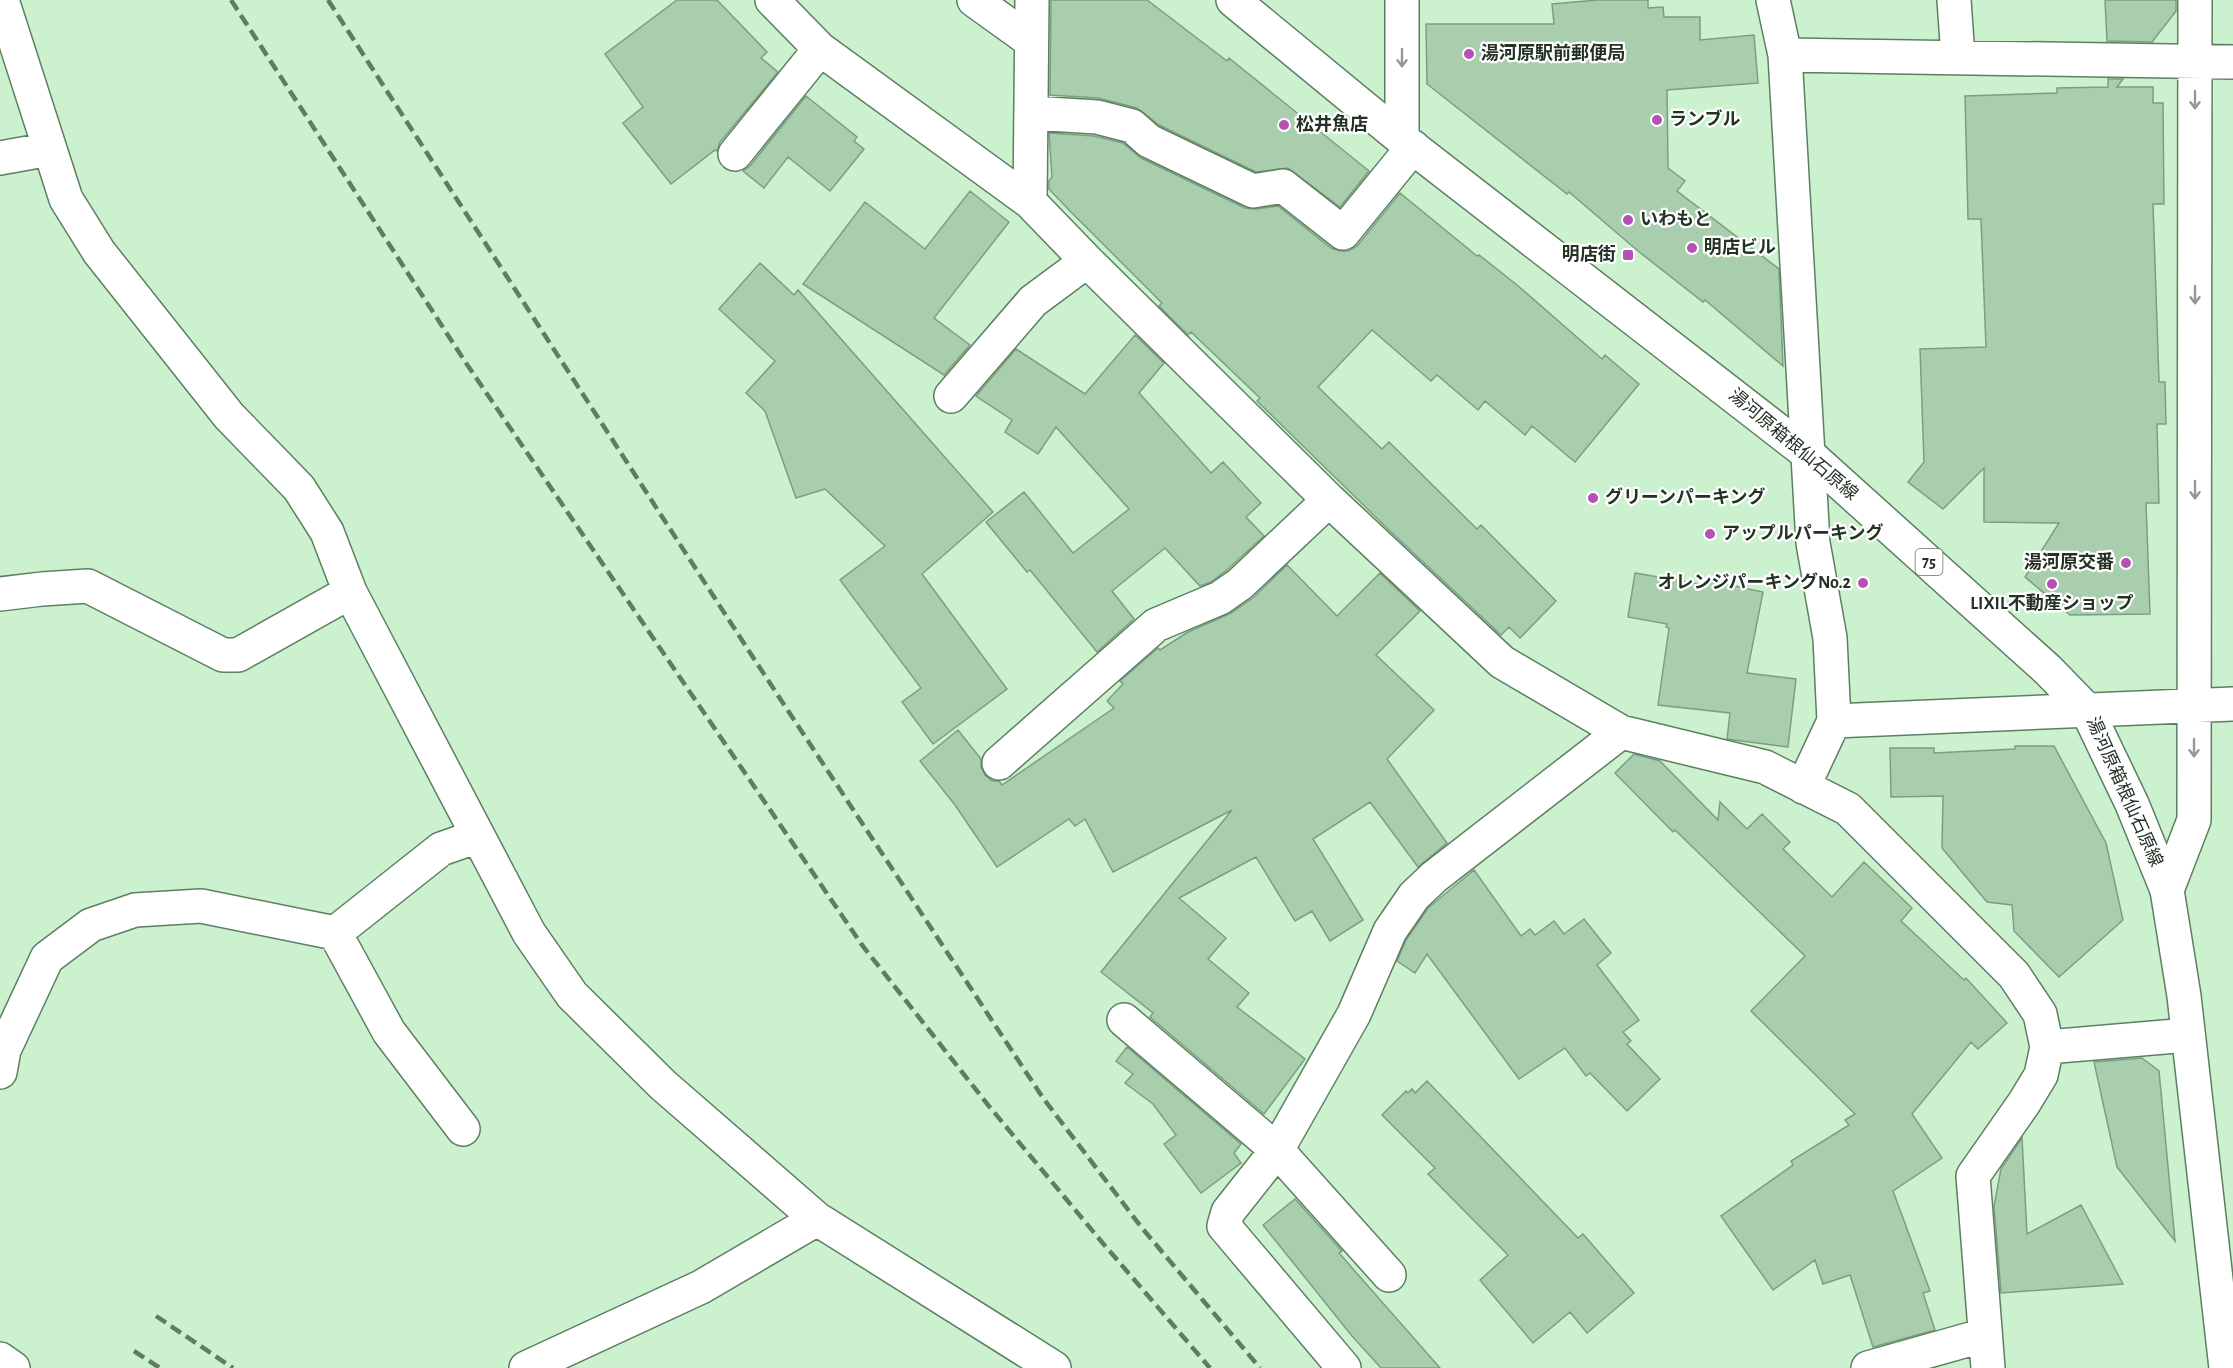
<svg xmlns="http://www.w3.org/2000/svg" width="2233" height="1368" viewBox="0 0 2233 1368" font-family="'Alegreya Sans','Noto Sans JP',sans-serif">
  <rect width="100%" height="100%" fill="#cbf1cf"/>
  <path fill="#a9ceae" stroke="#7b9f80" stroke-width="1.5" d="M677,0H717L767,52L761,58L778,72L720,142L717,151L715,150L671,184L623,123L643,107L605,54Z
    M1051,0H1147L1227,61L1229,58L1369,171L1340,207L1288,168L1256,172L1159,125L1137,108L1098,98L1050,95Z
    M1598,0H1648V8L1663,7L1664,17H1700V40L1754,35L1758,83L1667,90L1668,168L1685,181L1677,191L1779,269L1783,366L1705,300L1703,302L1638,251L1569,192L1567,194L1427,84L1426,24H1554L1552,4Z
    M2105,0H2176V11L2152,42L2107,41Z
    M2108,79H2123L2117,87H2153V103H2163L2164,204H2153L2159,382H2165L2166,424H2157L2159,503H2146L2150,614L2070,615L2025,577L2059,523L1984,522V468L1943,509L1908,482L1924,462L1920,349L1986,347L1981,219H1968L1965,96L2057,93V88L2108,87Z
    M806,96L857,137L854,141L864,149L830,191L788,157L764,188L743,171L750,166Z
    M1049,133L1094,136L1123,143L1141,158L1245,208L1256,209L1278,206L1331,248L1340,251H1349L1358,245L1400,193L1477,256L1479,255L1517,285L1602,359L1605,355L1639,384L1575,462L1532,426L1525,435L1485,401L1478,410L1437,375L1431,381L1372,330L1318,387L1382,449L1389,442L1477,529L1481,525L1556,601L1520,638L1509,627L1501,635L1388,529L1257,401L1260,398L1191,332L1188,335L1159,306L1162,303L1068,209L1049,189V181L1052,177Z
    M970,191L1009,222L934,318L970,345L944,375L803,284L865,202L925,249Z
    M760,263L794,295L798,290L993,512L922,574L1007,689L933,744L902,702L921,688L840,580L885,546L825,489L796,498L765,411L746,393L775,361L719,309Z
    M1135,335L1164,363L1139,393L1211,473L1223,462L1261,503L1246,517L1264,536L1228,569L1211,582L1200,586L1165,548L1112,591L1134,619L1097,652L1030,570L1027,572L986,522L1024,492L1073,553L1129,509L1056,427L1038,454L1005,432L1012,420L976,396L1016,349L1085,394Z
    M1287,565L1337,616L1380,573L1420,611L1376,655L1434,710L1387,759L1447,843L1418,867L1370,802L1313,839L1363,920L1330,941L1312,911L1295,921L1256,857L1179,898L1226,938L1208,959L1249,993L1237,1007L1305,1059L1264,1114L1150,1017L1153,1013L1101,972L1232,810L1113,872L1085,819L1075,826L1069,819L997,867L955,805L920,761L958,730L981,759V767L985,775L992,781H999L1002,785L1114,708L1107,701L1123,684L1120,681L1158,648L1160,650L1188,632L1231,613L1253,598Z
    M1635,573L1705,585L1706,580L1763,592L1747,673L1796,679L1788,747L1727,739L1730,713L1658,705L1669,628L1666,627L1667,624L1628,617Z
    M2015,746H2054L2106,843L2123,920L2059,977L2014,931L2012,905L1987,902L1942,848L1943,796L1891,797L1890,748H1934V753L2015,749Z
    M1634,754L1660,761L1718,820L1720,802L1747,829L1762,814L1790,842L1783,849L1832,897L1864,862L1912,908L1901,921L1964,980L1966,978L2007,1023L1978,1049L1971,1042L1912,1114L1942,1158L1893,1191L1930,1291L1923,1293L1935,1330L1873,1347L1850,1275L1823,1284L1815,1260L1773,1290L1721,1216L1793,1165L1791,1161L1849,1125L1845,1120L1855,1114L1751,1011L1805,956L1675,830L1673,832L1615,773Z
    M1474,870L1521,936L1530,929L1535,935L1554,921L1564,934L1584,919L1611,953L1597,965L1639,1020L1623,1032L1631,1041L1627,1044L1660,1079L1627,1111L1590,1073L1586,1076L1565,1048L1519,1079L1427,954L1415,973L1397,961L1406,940L1428,908Z
    M1127,1047L1241,1144L1234,1153L1241,1163L1201,1193L1164,1144L1176,1135L1153,1104L1125,1083L1133,1074L1116,1061Z
    M2142,1058L2159,1071L2175,1241L2117,1167L2094,1062Z
    M1427,1081L1578,1238L1583,1234L1634,1293L1587,1333L1570,1312L1533,1343L1480,1280L1508,1255L1428,1174L1435,1168L1382,1115L1406,1091L1408,1093L1412,1089L1415,1093Z
    M2022,1138L2027,1234L2081,1205L2123,1284L2001,1293L1994,1206L2001,1169Z
    M1295,1199L1342,1251L1339,1253L1440,1368H1381L1352,1336L1263,1225Z"/>
  <g fill="none" stroke-linecap="round" stroke-linejoin="round">
    <defs>
      <path id="minor" d="M2,0L66,199L99,252L229,416L299,488L327,532L350,592L529,933L572,995L663,1085L817,1219L1054,1368
        M772,0L820,49L1030,202L1087,261L1329,500L1502,662L1621,732L1765,767L1848,809L2014,975L2040,1014L2047,1047L2041,1075L2024,1103L1973,1176L1988,1368
        M974,0L1031,41
        M1773,0L1785,55L1813,543L1830,638L1834,721L1803,787
        M1954,0L1958,57
        M1785,55L2233,62
        M1031,113L1097,117L1132,126L1149,141L1253,191L1283,186L1343,233L1413,147
        M1402,139V0
        M735,154L820,49
        M0,158L50,149
        M1030,202L1032,0
        M951,396L1033,301L1087,261
        M0,594L42,589L88,586L223,655H238L350,592
        M1834,721L2233,704
        M999,763L1156,625L1220,598L1240,584L1329,500
        M2167,890L2194,820L2195,0
        M335,933L389,1032L463,1129
        M1124,1020L1277,1150L1389,1275
        M2047,1047L2188,1035
        M0,1072L4,1050L47,958L91,925L135,910L201,906L335,933L441,849L478,836
        M0,1359L13,1368
        M526,1368L701,1287L817,1219
        M1344,1368L1224,1226L1228,1212L1277,1150L1354,1014L1390,931L1414,896L1434,877L1621,732
        M1868,1368L1985,1335"/>
      <path id="major" d="M1233,0L1402,139L1807,453L2048,670L2087,710L2132,804L2167,890L2184,996L2226,1368"/>
    </defs>
    <use href="#minor" stroke="#5d7f61" stroke-width="36"/>
    <use href="#major" stroke="#5d7f61" stroke-width="36"/>
    <use href="#minor" stroke="#fff" stroke-width="33"/>
    <use href="#major" stroke="#fff" stroke-width="33"/>
    <path stroke="#637a65" stroke-width="4.5" stroke-dasharray="12 6" stroke-linecap="butt" d="M231,0L466,363L862,945L988,1105L1101,1241L1210,1368
      M328,0L758,665L1043,1098L1142,1228L1260,1368
      M156,1316L233,1368
      M134,1351L160,1368"/>
  </g>
  <defs><path id="oneway-shaft" d="M-6 0H5M1.5-3L5.5 0L1.5 3" fill="none" stroke-width="1.6" stroke-linecap="round" stroke-linejoin="round" transform="scale(1.5)"/></defs>
  <g stroke="#929892">
    <use href="#oneway-shaft" transform="translate(1402 58) rotate(90)"/>
    <use href="#oneway-shaft" transform="translate(2195 100) rotate(90)"/>
    <use href="#oneway-shaft" transform="translate(2195 295) rotate(90)"/>
    <use href="#oneway-shaft" transform="translate(2195 490) rotate(90)"/>
    <use href="#oneway-shaft" transform="translate(2194 748) rotate(90)"/>
  </g>
  <g fill="#b650b4" stroke="#fff" stroke-width="2">
    <circle cx="1469" cy="54" r="6"/>
    <circle cx="1657" cy="120" r="6"/>
    <circle cx="1284" cy="125" r="6"/>
    <circle cx="1628" cy="220" r="6"/>
    <circle cx="1692" cy="248" r="6"/>
    <rect x="1622" y="249" width="12" height="12" rx="3"/>
    <circle cx="1593" cy="498" r="6"/>
    <circle cx="1710" cy="534" r="6"/>
    <circle cx="2126" cy="563" r="6"/>
    <circle cx="1863" cy="583" r="6"/>
    <circle cx="2052" cy="584" r="6"/>
  </g>
  <g text-anchor="middle" dominant-baseline="central" stroke-width="4.5" stroke-linejoin="round" paint-order="stroke">
    <rect fill="#fff" stroke="#667066" stroke-width="1.5" x="1915.5" y="549" width="27" height="26" rx="4.5"/>
    <g font-size="16" font-weight="bold" fill="#243225">
      <text x="1929" y="562">75</text>
    </g>
    <g font-size="18" font-weight="bold" fill="#243225" stroke="#fff" text-anchor="start">
      <text x="1481" y="54">湯河原駅前郵便局</text>
      <text x="1669" y="120">ランブル</text>
      <text x="1296" y="125">松井魚店</text>
      <text x="1640" y="220">いわもと</text>
      <text x="1704" y="248">明店ビル</text>
      <text x="1616" y="255" text-anchor="end">明店街</text>
      <text x="1605" y="498">グリーンパーキング</text>
      <text x="1722" y="534">アップルパーキング</text>
      <text x="2114" y="563" text-anchor="end">湯河原交番</text>
      <text x="1851" y="583" text-anchor="end">オレンジパーキングNo.2</text>
      <text x="2052" y="604" text-anchor="middle">LIXIL不動産ショップ</text>
    </g>
    <g font-size="18" fill="#243225" stroke="#fff">
      <text transform="translate(1793 445) rotate(40)">湯河原箱根仙石原線</text>
      <text transform="translate(2124 792) rotate(66)">湯河原箱根仙石原線</text>
    </g>
  </g>
</svg>
